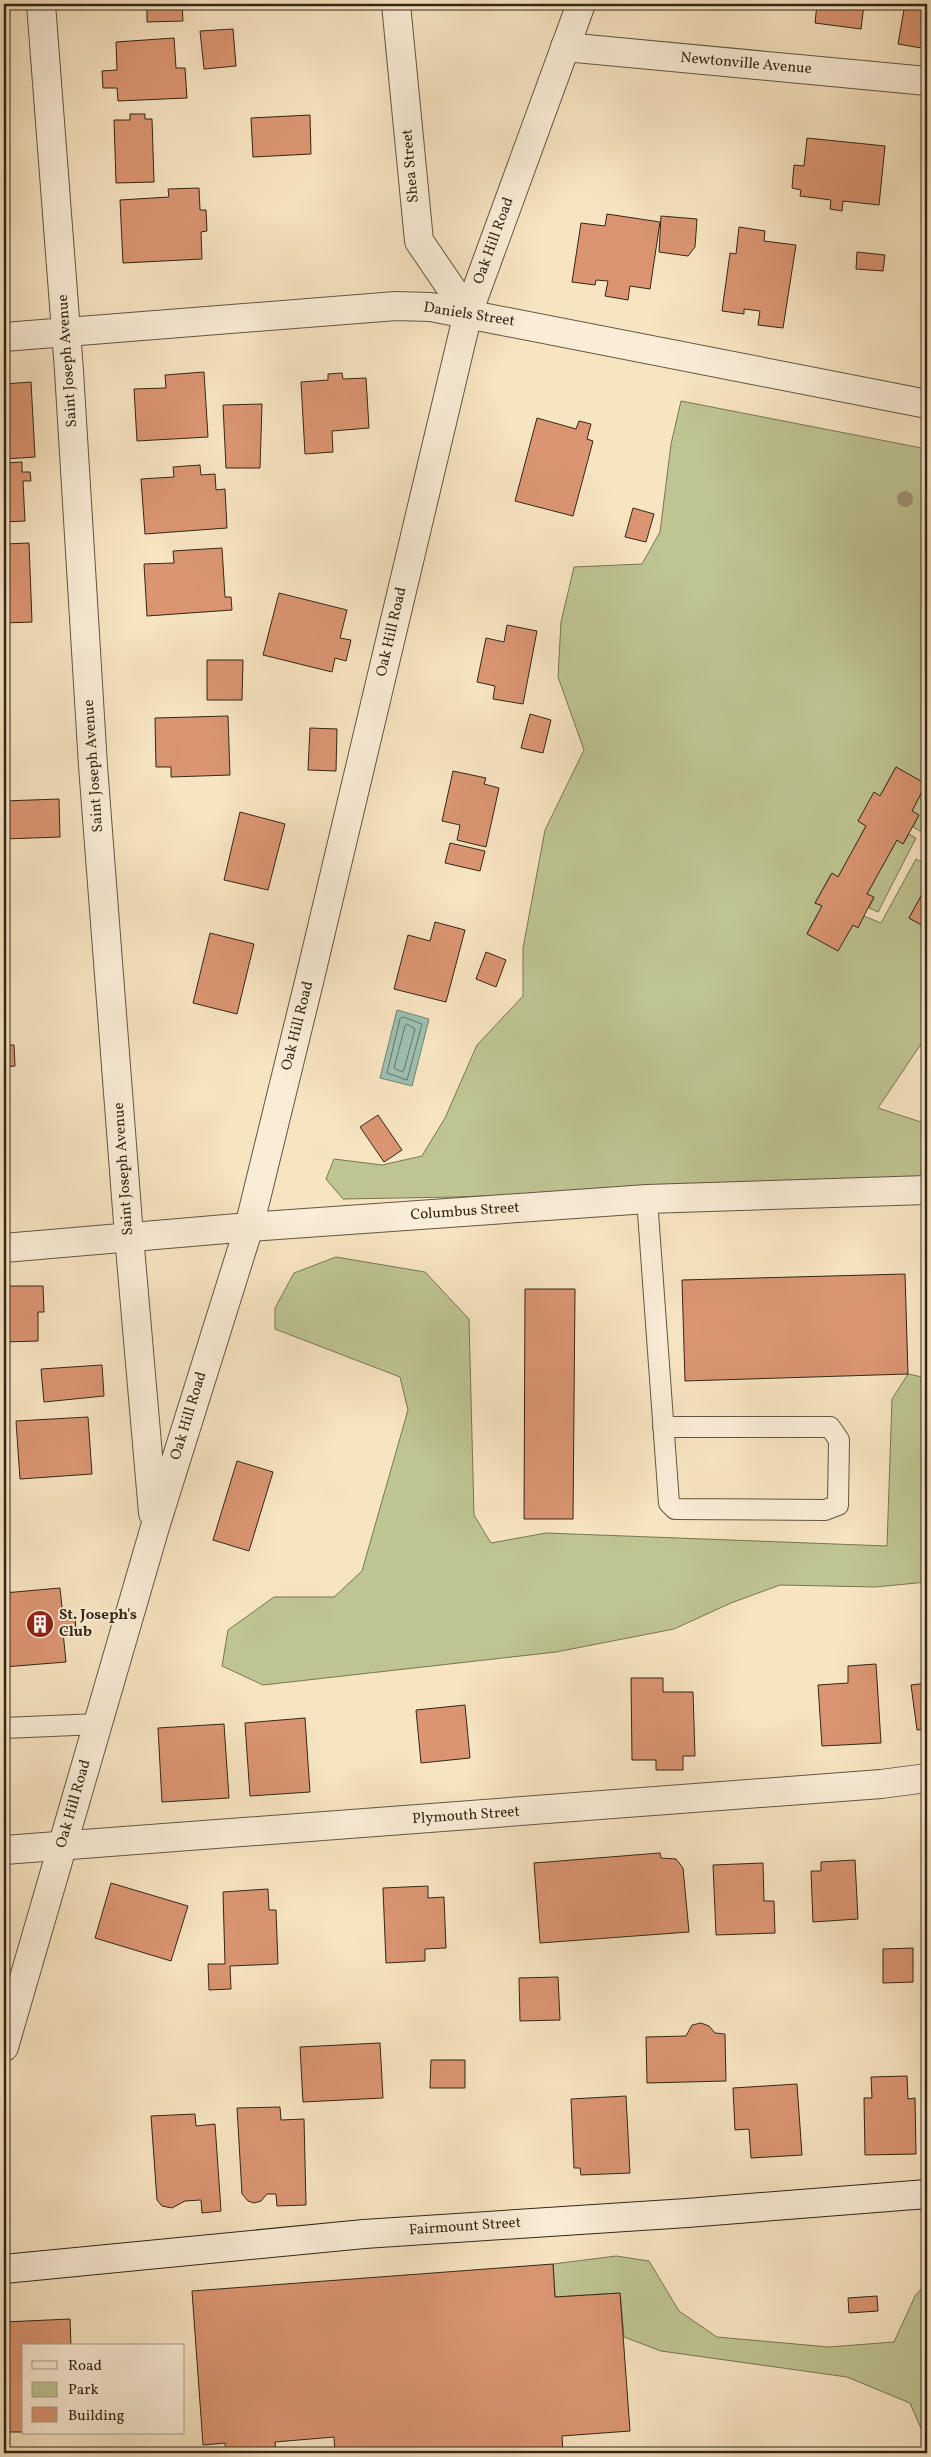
<svg xmlns="http://www.w3.org/2000/svg" width="931" height="2457" viewBox="0 0 931 2457" font-family="Vollkorn,serif">
  <rect width="100%" height="100%" fill="#f7e4c1"/>
  <filter id="stains"><feTurbulence type="fractalNoise" baseFrequency=".004" numOctaves="4"/><feColorMatrix values="0 0 0 0 .2 0 0 0 0 .09 0 0 0 0 .02 0 0 0 .5 -.17"/></filter>
  <radialGradient id="worn" r=".72"><stop offset=".6" stop-color="#630" stop-opacity="0"/><stop offset="1" stop-color="#630" stop-opacity=".3"/></radialGradient>
  <path fill="#bec492" stroke="#787655" d="M681,401L927,449V835L913,827L919,815L912,811L926,784L896,767L880,796L858,821L866,826L838,877L831,874L815,903L822,906L807,933L838,950L853,925L858,927L864,916L881,923L916,859L927,865V885L909,918L927,928V1035L878,1108L927,1124V1179L455,1197L343,1199L326,1179L334,1159L382,1165L422,1156L445,1118L477,1045L523,996V948L545,830L584,750L558,677L561,622L574,567L642,564L660,532L671,444Z
    M909,834L916,838L878,912L869,908L874,898L867,894L897,840L903,844Z
    M336,1257L425,1272L469,1319L474,1515L491,1543L546,1533L887,1546L892,1399L908,1374L927,1378V1582L875,1587L780,1585L731,1603L674,1629L556,1652L263,1685L222,1666L228,1630L274,1597H334L362,1571L408,1410L400,1377L275,1329V1308L294,1273Z
    M616,2256L649,2261L679,2311L717,2337L829,2347L894,2342L915,2296L927,2282V2453L923,2433L910,2403L847,2377L661,2351L624,2337L620,2293L555,2297L553,2264Z"/>
  <path fill="#9dbfb0" stroke="#728273" d="M397,1010L429,1019L412,1086L380,1078Z"/>
  <g fill="none" stroke-linecap="round" stroke-linejoin="round">
    <path stroke="#687364" stroke-width="1" d="M403,1017L422,1024L407,1080L387,1073L400,1019Z
      M407,1024L415,1029L404,1070L402,1072L394,1068L405,1026Z"/>
  </g>
  <path fill="#db9572" stroke="#322718" d="M147,4H182L183,21L147,22Z
    M817,4H864L861,29L815,23Z
    M905,4H927V49L898,44Z
    M233,29L236,66L204,69L200,31Z
    M174,38L176,68H185L187,98L118,101L117,88H103L102,71L117,70L116,42Z
    M130,114H145V119H152L154,182L116,183L114,120H130Z
    M310,115L311,154L253,157L251,118Z
    M807,138L885,146L879,205L843,201L842,211L830,209L831,200L800,196L801,190L792,188L794,165L804,166Z
    M199,188L200,210H206L207,231L201,232L202,259L123,263L120,200L169,197L168,189Z
    M607,214L660,222L650,289L630,286L628,300L605,296L608,281L596,280L595,285L572,282L581,223L605,226Z
    M661,216L697,219L695,247L688,256L659,252Z
    M739,227L765,231L764,241L796,245L783,328L758,325L760,311L744,309V314L722,311L730,253L736,254Z
    M857,252L885,255L883,271L856,269Z
    M204,372L208,437L137,441L134,389L166,388L165,375Z
    M342,373L343,379L366,378L369,428L332,431L333,452L305,454L301,382L328,380V374Z
    M31,382L35,457L4,459V384Z
    M262,404L260,468H226L223,405Z
    M537,418L576,429L579,421L591,424L587,439L593,441L573,516L515,501Z
    M22,462V472H30L31,481H23L25,521L4,522V463Z
    M200,465L201,475L215,474L216,490L225,489L227,528L145,534L141,479L174,477L173,467Z
    M633,508L654,514L646,542L625,537Z
    M29,543L32,622L4,623V544Z
    M222,548L225,597H231L232,610L147,616L144,564L174,563L173,551Z
    M279,593L347,610L340,638L351,640L346,661L335,658L332,672L263,655Z
    M507,625L537,631L523,704L493,699L495,686L477,682L486,638L504,642Z
    M207,660H243L242,700H207Z
    M530,714L551,720L543,753L521,748Z
    M228,716L230,775L171,777V767H156L155,718Z
    M310,728L337,729L336,771L308,770Z
    M896,767L926,784L912,811L919,815L903,844L897,840L867,894L874,897L866,912L858,928L853,925L838,951L807,934L822,906L815,903L832,873L838,877L866,826L858,821L874,792L880,796Z
    M453,771L486,778L484,784L499,788L486,847L457,840L460,825L442,821Z
    M59,799L60,837L4,839V801Z
    M240,812L285,824L268,890L224,880Z
    M450,843L485,851L480,871L445,863Z
    M927,885V928L909,918Z
    M435,922L465,930L446,1002L394,989L408,935L430,941Z
    M210,933L254,944L237,1014L193,1003Z
    M486,952L506,960L496,987L476,979Z
    M4,982L7,1045H14L15,1066L4,1067Z
    M378,1115L402,1150L384,1162L360,1127Z
    M905,1274L908,1374L685,1381L682,1280Z
    M4,1286H43L44,1312H38V1341L4,1342Z
    M525,1289H575L573,1519H524Z
    M102,1365L104,1396L44,1402L41,1369Z
    M88,1417L92,1474L20,1479L16,1421Z
    M237,1461L273,1472L249,1551L213,1540Z
    M60,1588L63,1617L75,1616L76,1631L63,1632L66,1662L4,1667V1593Z
    M876,1664L881,1743L822,1746L818,1685L848,1683V1666Z
    M631,1678H663V1692H693L695,1756H683V1770H656V1760H632Z
    M927,1683V1729L917,1730L911,1685Z
    M465,1705L470,1758L421,1763L416,1710Z
    M305,1718L310,1792L250,1796L245,1723Z
    M224,1724L229,1798L162,1802L158,1728Z
    M660,1853L661,1858L676,1859L683,1868L689,1932L540,1943L534,1863Z
    M855,1860L858,1919L813,1922L811,1871H821V1862Z
    M763,1863L764,1901H774L775,1933L716,1935L713,1865Z
    M111,1883L188,1906L171,1961L95,1938Z
    M428,1886V1898L444,1897L446,1948L425,1949V1961L386,1963L383,1888Z
    M268,1889L269,1910H276L278,1964L230,1966L231,1989L209,1990L208,1964H225L223,1892Z
    M913,1948V1982L883,1983V1949Z
    M558,1977L560,2020L520,2021L519,1978Z
    M701,2023L709,2026L715,2033L725,2034L726,2081L647,2083L646,2037L686,2036L692,2025Z
    M380,2043L383,2098L303,2102L300,2047Z
    M431,2060H465V2088H430Z
    M907,2076L908,2099L915,2098L916,2154L865,2155L864,2098H872L871,2077Z
    M797,2084L802,2155L751,2158L749,2129L735,2130L733,2088Z
    M626,2096L630,2173L581,2175L580,2168H574L571,2099Z
    M280,2107L281,2120L304,2119L306,2205L277,2206L276,2194H267L261,2201L254,2203L248,2201L242,2194L237,2108Z
    M195,2114L196,2126L215,2124L221,2211L202,2213L201,2200L185,2201L172,2208L162,2206L157,2200L151,2116Z
    M553,2264L555,2297L620,2293L630,2431L562,2436L563,2453H335L334,2437L275,2442L276,2453H226L225,2443L203,2445L192,2291Z
    M877,2296L878,2311L849,2313L848,2298Z
    M70,2319L71,2346H24V2432H9L5,2322Z"/>
  <g fill="none" stroke-linecap="round" stroke-linejoin="round">
    <defs>
      <path id="service" d="M647,1199L669,1503L675,1509L825,1510L838,1505L839,1440L830,1427H663
        M4,1728L98,1724"/>
      <path id="minor" d="M396,4L419,241L468,313
        M565,47L927,81
        M4,1248L249,1227L647,1199L927,1190
        M4,1850L881,1784L927,1778"/>
      <path id="tertiary" d="M41,4L69,371L93,766L129,1236L153,1513
        M4,337L396,306L431,307L927,404
        M4,2047L155,1527L249,1227L309,982L468,313L581,4"/>
      <path id="secondary" d="M4,2269L364,2234L687,2213L927,2194"/>
    </defs>
    <use href="#service" stroke="#635642" stroke-width="22"/>
    <use href="#minor" stroke="#635642" stroke-width="30"/>
    <use href="#tertiary" stroke="#635642" stroke-width="30"/>
    <use href="#secondary" stroke="#322718" stroke-width="30"/>
    <use href="#service" stroke="#faedd7" stroke-width="20"/>
    <use href="#minor" stroke="#faedd7" stroke-width="28"/>
    <use href="#tertiary" stroke="#faedd7" stroke-width="28"/>
    <use href="#secondary" stroke="#faedd7" stroke-width="28"/>
  </g>
  <circle fill="#9e9275" cx="905" cy="499" r="8"/>
  <defs>
    <symbol id="building-disc" viewBox="-11 -11 22 22"><circle r="9.5" fill="#8f2418" stroke="#faedd7"/><path d="M-4-6H4V6H1V3H-1V6H-4ZM-2.5-4.3h1.7v1.8h-1.7ZM.8-4.3h1.7v1.8H.8ZM-2.5-1h1.7V.8h-1.7ZM.8-1h1.7V.8H.8Z" fill="#fff"/></symbol>
  </defs>
  <g fill-rule="evenodd">
    <use href="#building-disc" x="24" y="1608" width="32" height="32"/>
  </g>
  <g text-anchor="middle" dominant-baseline="central" stroke-width="4" stroke-linejoin="round" paint-order="stroke">
    <g font-size="15" fill="#322718" stroke="#faedd7">
      <text transform="translate(746 64) rotate(5)">Newtonville Avenue</text>
      <text transform="translate(411 166) rotate(-95)">Shea Street</text>
      <text transform="translate(494 241) rotate(-70)">Oak Hill Road</text>
      <text transform="translate(469 315) rotate(9)">Daniels Street</text>
      <text transform="translate(68 361) rotate(-94)">Saint Joseph Avenue</text>
      <text transform="translate(392 632) rotate(-77)">Oak Hill Road</text>
      <text transform="translate(94 766) rotate(-94)">Saint Joseph Avenue</text>
      <text transform="translate(298 1026) rotate(-76)">Oak Hill Road</text>
      <text transform="translate(124 1169) rotate(-94)">Saint Joseph Avenue</text>
      <text transform="translate(465 1212) rotate(-4)">Columbus Street</text>
      <text transform="translate(189 1416) rotate(-73)">Oak Hill Road</text>
      <text transform="translate(74 1804) rotate(-74)">Oak Hill Road</text>
      <text transform="translate(466 1816) rotate(-4)">Plymouth Street</text>
      <text transform="translate(465 2227) rotate(-4)">Fairmount Street</text>
    </g>
    <g font-size="15" font-weight="bold" fill="#322718" stroke="#faedd7" text-anchor="start">
      <text x="59" y="1615">St. Joseph's<tspan x="59" dy="17">Club</tspan></text>
    </g>
  </g>
  <rect width="931" height="2457" fill="none" stroke="#f7e4c1" stroke-width="20"/>
  <rect x="5" y="5" width="921" height="2447" fill="none" stroke="#322718" stroke-width="2.5"/>
  <rect x="10" y="10" width="911" height="2437" fill="none" stroke="#322718"/>
  <rect x="22" y="2344" width="162" height="90" fill="#faedd7" stroke="#aa9e8b"/>
  <rect x="32" y="2361" width="25" height="8" fill="#faedd7" stroke="#aa9e8b"/>
  <text x="68" y="2370" font-size="15" fill="#322718">Road</text>
  <rect x="32" y="2382" width="25" height="15" fill="#bec492" stroke="#aa9e8b"/>
  <text x="68" y="2394" font-size="15" fill="#322718">Park</text>
  <rect x="32" y="2407" width="25" height="15" fill="#db9572" stroke="#aa9e8b"/>
  <text x="68" y="2420" font-size="15" fill="#322718">Building</text>
  <rect width="100%" height="100%" filter="url(#stains)"/>
  <rect width="100%" height="100%" fill="url(#worn)"/>
</svg>
